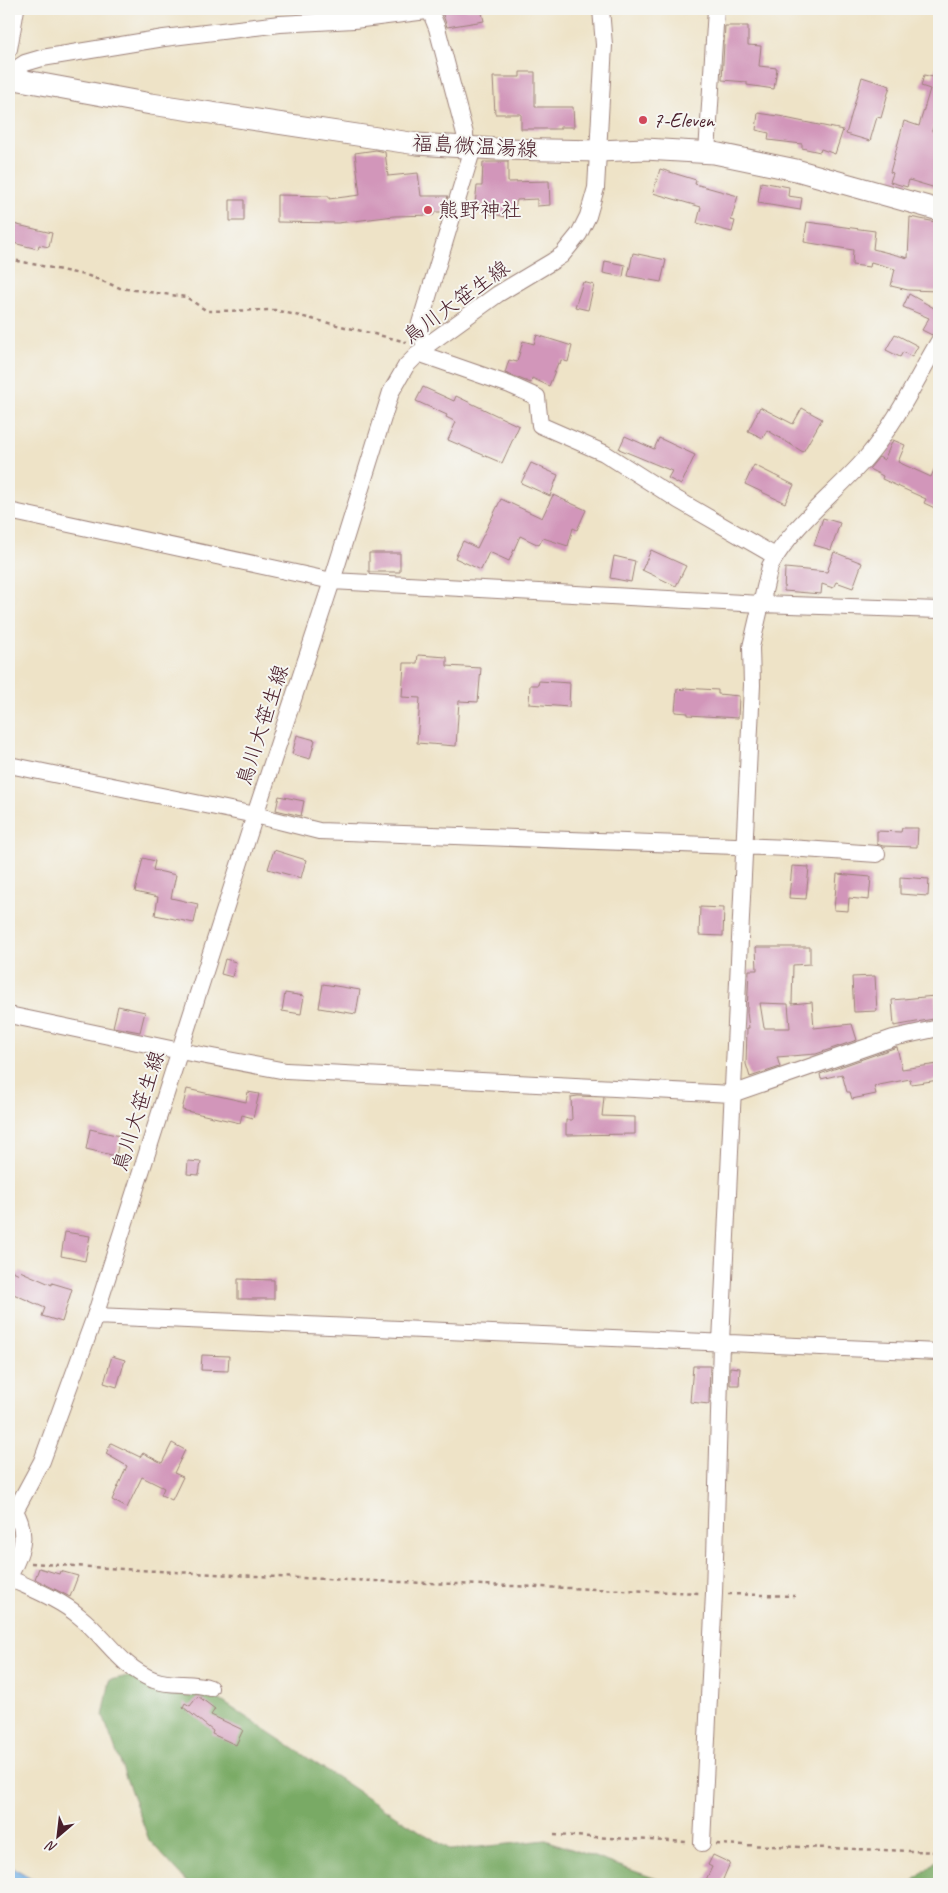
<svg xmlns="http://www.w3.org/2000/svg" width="948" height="1893" viewBox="0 0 948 1893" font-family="Caveat,'Klee One',sans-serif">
  <rect width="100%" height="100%" fill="#f6f6f2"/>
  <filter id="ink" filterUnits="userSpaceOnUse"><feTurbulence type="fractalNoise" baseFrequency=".02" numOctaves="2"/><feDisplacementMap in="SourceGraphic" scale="10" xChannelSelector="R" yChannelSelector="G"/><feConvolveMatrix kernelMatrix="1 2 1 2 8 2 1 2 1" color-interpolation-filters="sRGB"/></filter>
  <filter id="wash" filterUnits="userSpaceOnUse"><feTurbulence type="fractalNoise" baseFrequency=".0096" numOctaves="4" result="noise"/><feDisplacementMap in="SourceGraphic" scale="20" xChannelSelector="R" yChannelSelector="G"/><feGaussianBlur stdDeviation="1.12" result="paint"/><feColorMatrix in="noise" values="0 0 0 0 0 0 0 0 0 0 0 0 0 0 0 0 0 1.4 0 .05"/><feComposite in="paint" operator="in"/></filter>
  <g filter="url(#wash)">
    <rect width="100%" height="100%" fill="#eee3c7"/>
    <path fill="#79aa65" stroke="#626448" d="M137,1674L205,1690L400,1819L451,1850L546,1840L671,1884H189L149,1840L103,1716L110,1680Z
      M939,1858V1884H910Z"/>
    <path fill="#74b1e6" stroke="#5f6888" d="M9,1866L12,1867L42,1884H9Z"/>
    <g id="blocks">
      <path fill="#d296ba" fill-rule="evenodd" d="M441,9H481L484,21L447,27Z
        M725,26H748V45L761,46L759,66L777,68L774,89L747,85V82L722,80Z
        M936,67H939V106L932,131L939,134V147L935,161L939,162V189L909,180L907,187L890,182L893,173L890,172L904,121L919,126L930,89L921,86L924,75L933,77Z
        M520,72H535V107H573L574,127H560V129H521V114H495L493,77H520Z
        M862,77L890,86L881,118L877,117L870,141L846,134Z
        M758,113L785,117V118L843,130L835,154L821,149L820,152L802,148V144L768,140L769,133L756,130Z
        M376,150L385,152L388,176L418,173L421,196H448L443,212H434V215L394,216L338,223L277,222V195L329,196V199L360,195L355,153Z
        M483,162H508V182L549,181L550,205L537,206V199L517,200L512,218L487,213L489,205L475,204L477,186H482Z
        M660,169L696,180L695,184L738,196L731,220L735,221L732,232L697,223L701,207L653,193Z
        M761,182L789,187L788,196L802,198L800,210L758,203Z
        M230,200H244V221H230Z
        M910,217L936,222V230H939V291L908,290L891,286L895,269L871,262L870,267L852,265L853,250L804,242L807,222L875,231L873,249L908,258Z
        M9,223L52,233L49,247L39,245L38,249L9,242Z
        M633,253L666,260L661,282L628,276Z
        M605,261L625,265L623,277L603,273Z
        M583,282L594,285L588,310L575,307Z
        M909,294L934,308L939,298V323L932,335L922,330L929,318L903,307Z
        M895,334L918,346L912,357L903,352L900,357L886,350Z
        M537,335L572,346L568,362L561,360L560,364L558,363L549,386L532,378L531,383L505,373L509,360L517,362L523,341L534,344Z
        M423,387L454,401L456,396L519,426L502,463L448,440L456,422L446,417L447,415L416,401Z
        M760,407L793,424L802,408L822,419L803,452L767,430L763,438L748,431Z
        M625,436L654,449L659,438L695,455L681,485L668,478L672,471L619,449Z
        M893,440L905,445L898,462L931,477L939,458V510L924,503L926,499L882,479L883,476L869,469L879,457L884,460Z
        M531,463L558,475L550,496L521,483Z
        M754,465L794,485L785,503L745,484Z
        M553,495L586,510L577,530L573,528L568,546L543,538L539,545L520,536L509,561L489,552L481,570L455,558L463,541L477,548L501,499L542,518Z
        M823,518L840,523L831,550L814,545Z
        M651,550L686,566L676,586L642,570Z
        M834,552L862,563L853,588L836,582L833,588L822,584L821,594L784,591L785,568L827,572Z
        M369,553H400V572H369Z
        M614,556L635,561L631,582L610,578Z
        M418,655L447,657V666L481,668L478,702L459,701L456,746L417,743L420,698L402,697L404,663H417Z
        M539,681L570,683L569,707L529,704L530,685H538Z
        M684,688L718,690V694L739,696L738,718L688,715V713L675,712L677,689L684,690Z
        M297,735L315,740L310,759L292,754Z
        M279,796L304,801L301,816L276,810Z
        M902,828H918L917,847L883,846L877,844V831L901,832Z
        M274,850L306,860L301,878L268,869Z
        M143,858L155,861L153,870L176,875L171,898L198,904L194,923L155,915L158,897L135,892Z
        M792,866L809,867L806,899L789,898Z
        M837,874L871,877L869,900L849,898L848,911L834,910Z
        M900,877L929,879L928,896L900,894Z
        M700,907L724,908L723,936L699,935Z
        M756,947H810V964L793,965L792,1004L812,1002L814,1028L852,1024L857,1040L816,1054L777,1057L780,1067L750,1077L746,1064L747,1028H749L747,1012L749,970H757ZM760,1003L788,1004L790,1028H764Z
        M225,959L236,962L232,977L221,974Z
        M875,976L877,1011L854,1012L852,977Z
        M323,984L360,990L356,1014L319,1008Z
        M285,993L304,996L301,1014L282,1011Z
        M935,996L936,1008H939V1018L894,1026L892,1000Z
        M118,1006L145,1012L140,1032L113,1027Z
        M897,1047L902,1069L938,1064L939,1080L911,1084L910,1079L874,1086L876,1094L852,1099L850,1092H847L842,1074L821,1079L820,1074Z
        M187,1089L246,1102L248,1092L259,1094L253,1118L242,1115L240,1123L182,1110Z
        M578,1096L604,1097L602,1116L635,1117V1134L566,1135V1120H572L571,1097Z
        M90,1129L120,1136L116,1156L86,1149Z
        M188,1161L201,1162L199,1175L187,1174Z
        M65,1232L90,1236L85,1261L61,1256Z
        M9,1269L19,1274L20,1271L52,1285V1283L72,1289L62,1322L42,1316L45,1308L9,1292Z
        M238,1279L274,1280V1299H238Z
        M202,1355L229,1356L228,1371L201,1370Z
        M112,1356L125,1360L117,1387L104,1383Z
        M693,1366H710L709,1404L690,1402Z
        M730,1367L740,1368L739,1385H730Z
        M111,1443L140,1457L143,1453L162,1463L172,1443L185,1450L174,1473L183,1477L172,1500L161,1495L164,1488L142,1477L127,1508L112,1500L127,1466L106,1454Z
        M39,1568L59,1574L60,1571L78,1576L70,1597L35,1579Z
        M198,1696L215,1709L211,1715L243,1730L236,1745L212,1734L213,1731L183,1707L185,1703L190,1706Z
        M713,1855L730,1863L721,1884H704L712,1867L708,1865Z"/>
    </g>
  </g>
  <g filter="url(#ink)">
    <use href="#blocks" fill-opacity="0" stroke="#9c8179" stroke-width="1"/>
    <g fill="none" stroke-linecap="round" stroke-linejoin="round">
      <defs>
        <path id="minor" d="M9,49L16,9
          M14,79L19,67L25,63L42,58L164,38L280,24L354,20L427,11L431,13L437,28L465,134L466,148
          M707,153L716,9
          M426,346L418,330L473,148
          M418,353L510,385L537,397L540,425L604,453L678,500L775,556
          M9,511L332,581L761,604L939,610
          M9,765L255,815L319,831L789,848L877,854
          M9,1015L180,1051L286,1071L732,1094L893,1038L939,1028
          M95,1316L939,1352
          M9,1520L14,1513L42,1461L95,1316L255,815L332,581L391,392L406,366L426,346L498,294L553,261L562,255L579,234L588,216L596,188L604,45L601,9
          M9,1577C21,1554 29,1535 15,1511
          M9,1578C32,1589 59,1599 79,1616C106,1637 120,1667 154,1680C171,1687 193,1681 210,1688
          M702,1843L714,1593L721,1342L752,685L751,647L770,566C792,525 836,493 866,458C896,423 916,380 939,341"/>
        <path id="major" d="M9,78L151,104L417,144L496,149L599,151L645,149L714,153L796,170L939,210"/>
      </defs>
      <use href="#minor" stroke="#9c8179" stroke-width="18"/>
      <use href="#major" stroke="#9c8179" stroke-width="23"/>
      <path stroke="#9c8179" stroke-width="2.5" stroke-dasharray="4 4" stroke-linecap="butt" d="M9,259L89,276L120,288L186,297L207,311L275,310L407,342
        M31,1563C253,1579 477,1584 700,1593
        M728,1594L795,1596
        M554,1835L688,1842
        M716,1844L939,1852"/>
      <use href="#minor" stroke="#fff" stroke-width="16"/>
      <use href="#major" stroke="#fff" stroke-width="21"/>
    </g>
  </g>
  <g fill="#d1495b" stroke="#f6f6f2" stroke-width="2">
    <circle cx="643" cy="120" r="5"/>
    <circle cx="428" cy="210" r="5"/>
  </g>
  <g text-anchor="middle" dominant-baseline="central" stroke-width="4" stroke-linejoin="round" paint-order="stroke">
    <g font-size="21" fill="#4a1f2b" stroke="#f6f6f2" text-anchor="start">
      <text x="653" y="120">7-Eleven</text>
      <text x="438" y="210">熊野神社</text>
    </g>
    <g font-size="21" fill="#4a1f2b" stroke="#f6f6f2">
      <text transform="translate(475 146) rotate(3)">福島微温湯線</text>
      <text transform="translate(456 302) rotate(-36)">鳥川大笹生線</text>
      <text transform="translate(262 725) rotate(-72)">鳥川大笹生線</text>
      <text transform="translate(138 1111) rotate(-72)">鳥川大笹生線</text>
    </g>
  </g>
  <rect width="948" height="1893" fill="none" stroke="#f6f6f2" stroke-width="30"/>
  <g transform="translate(58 1836) rotate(208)" stroke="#f6f6f2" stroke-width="4" paint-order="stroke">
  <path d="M0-4L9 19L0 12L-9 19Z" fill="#4a1f2b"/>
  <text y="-8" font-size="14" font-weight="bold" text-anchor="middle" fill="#4a1f2b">N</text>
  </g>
</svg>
